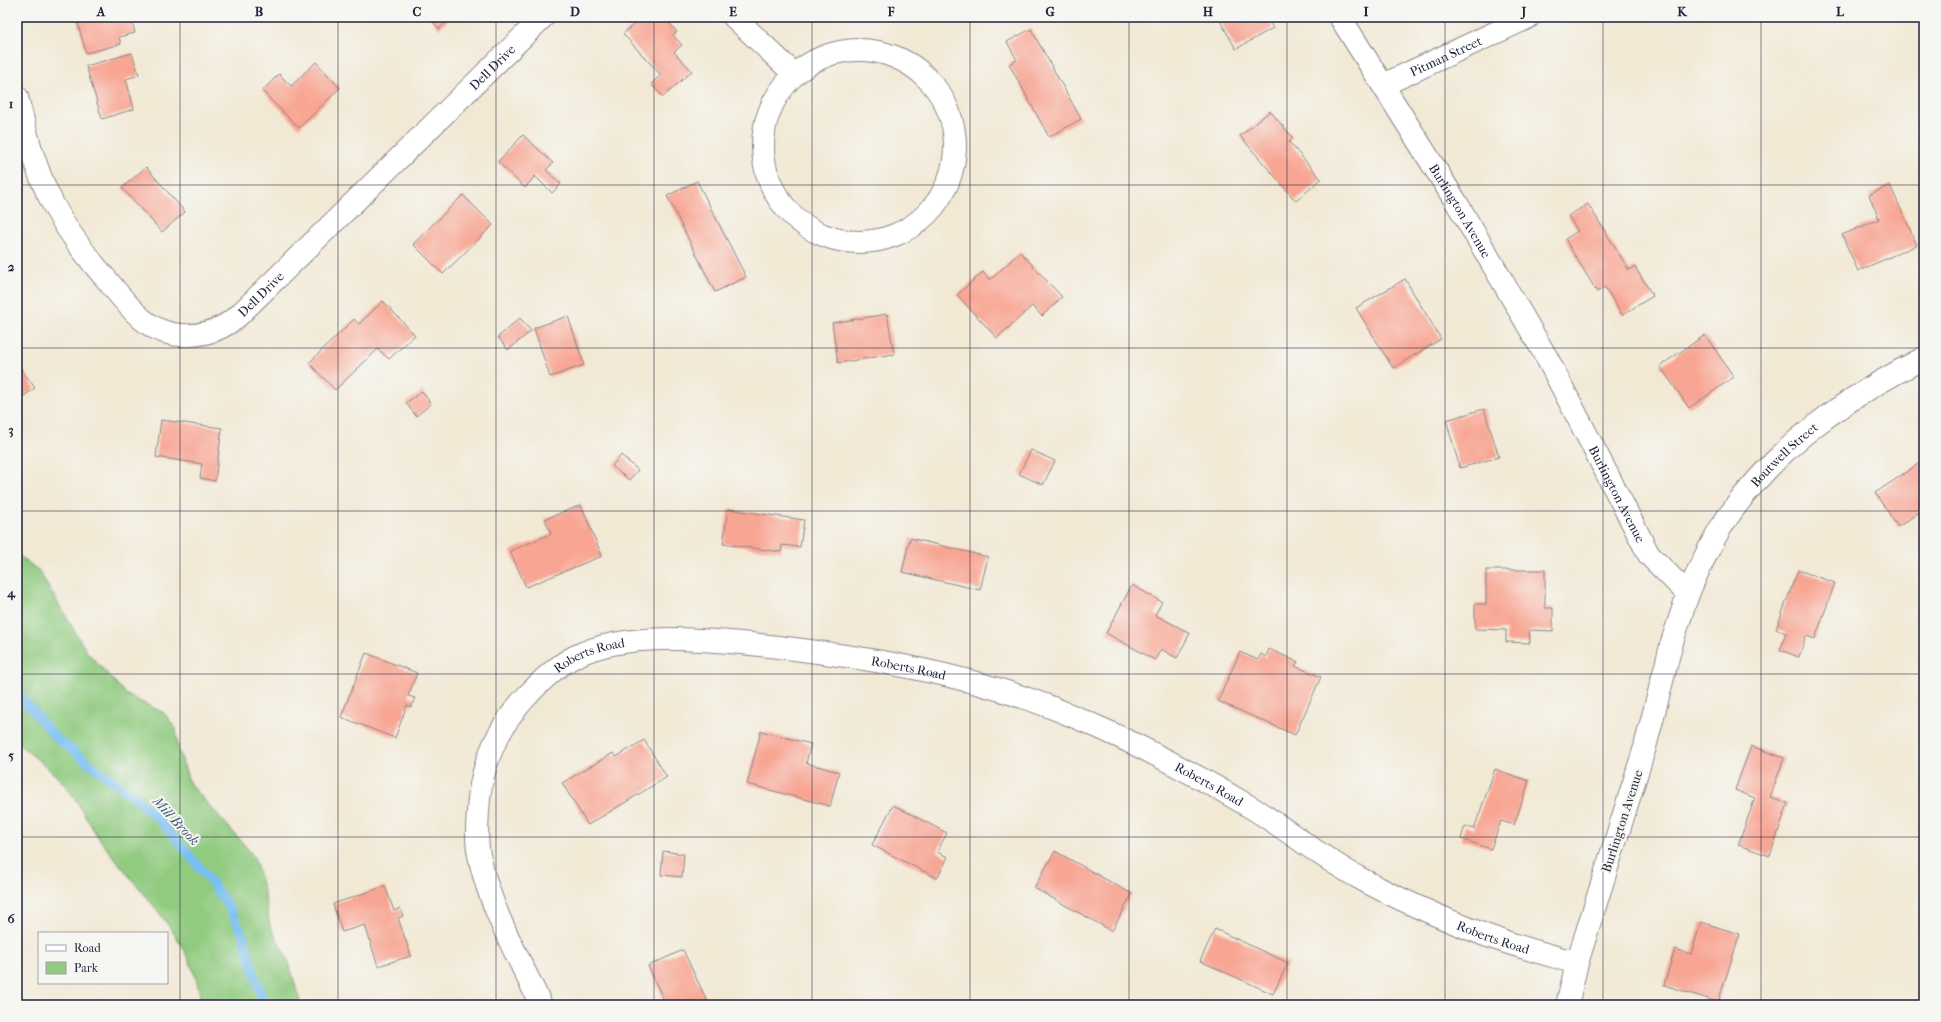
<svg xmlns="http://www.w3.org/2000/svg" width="1941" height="1022" viewBox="0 0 1941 1022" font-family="'IM FELL French Canon',serif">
  <rect width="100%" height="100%" fill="#f6f6f2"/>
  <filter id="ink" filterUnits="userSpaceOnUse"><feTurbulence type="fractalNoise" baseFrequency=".025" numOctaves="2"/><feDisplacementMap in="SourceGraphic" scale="8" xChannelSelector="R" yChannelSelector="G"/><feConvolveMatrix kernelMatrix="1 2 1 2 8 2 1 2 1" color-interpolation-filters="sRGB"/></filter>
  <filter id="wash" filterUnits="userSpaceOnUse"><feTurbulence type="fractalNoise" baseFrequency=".012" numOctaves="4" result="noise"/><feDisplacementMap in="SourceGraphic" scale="16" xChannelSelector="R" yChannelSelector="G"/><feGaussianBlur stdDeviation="0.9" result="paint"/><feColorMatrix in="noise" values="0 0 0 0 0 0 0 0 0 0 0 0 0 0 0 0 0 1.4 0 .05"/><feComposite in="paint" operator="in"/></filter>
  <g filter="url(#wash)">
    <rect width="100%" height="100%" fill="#f2e9d5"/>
    <path fill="#91cb80" stroke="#5a765e" d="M17,554L39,571L87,652L127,695L164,713L176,729L178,748L190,784L243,843L254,857L264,891L270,926L288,960L301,1005H201C197,942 136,889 101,841C89,825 81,806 69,790C54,772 35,757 17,743Z"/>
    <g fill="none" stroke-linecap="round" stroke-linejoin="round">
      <path stroke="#79bff1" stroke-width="9" d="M17,692L55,737L139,801L163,824L206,875L227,904L243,935L264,1005"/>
    </g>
    <g id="blocks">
      <path fill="#f8a593" d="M76,17H131L135,33L119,37L121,44L86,53Z
        M429,17H452L439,29Z
        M642,17H655L661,23L665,19L677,32L673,35L682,45L674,52L692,71L663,97L651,84L661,75L623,34Z
        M1218,17H1266L1273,28L1236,49Z
        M1031,29L1081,119L1049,137L1009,64L1017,60L1007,42Z
        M132,53L139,75L126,79L134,109L102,119L86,66Z
        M316,62L340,88L299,128L262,91L279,74L291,86Z
        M1270,111L1293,138L1289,142L1321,179L1296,201L1240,136Z
        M523,135L553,163L546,170L561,184L552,193L535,176L525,188L498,162Z
        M146,167L185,212L162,232L122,188Z
        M697,181L746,277L715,292L667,196Z
        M1890,185L1917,245L1858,271L1842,235L1879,219L1869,195Z
        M463,195L493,225L443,274L413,244Z
        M1588,204L1629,270L1635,267L1653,296L1622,315L1605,287L1597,292L1565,239L1578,231L1568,216Z
        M1020,252L1062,297L1042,316L1032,306L997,338L957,295L983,272L990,280Z
        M1405,279L1441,339L1393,368L1356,308Z
        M383,301L415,335L389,359L378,349L335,390L309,363L354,319L359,324Z
        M887,314L894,354L838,363L832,323Z
        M568,316L584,365L550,377L534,328Z
        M520,318L531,331L508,350L498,337Z
        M1705,335L1734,377L1689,408L1660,366Z
        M17,363L35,388L17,401Z
        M422,391L431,404L416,416L406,403Z
        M1484,409L1499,457L1460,468L1446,420Z
        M161,420L222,428L215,481L200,478L202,464L156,457Z
        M1031,450L1055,461L1043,485L1019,474Z
        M621,455L638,470L629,480L612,466Z
        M1924,460V509L1898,527L1875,493Z
        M581,505L602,556L526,587L510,551L551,534L545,519Z
        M728,509L804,520L800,547L782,545L781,552L723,544Z
        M910,538L988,557L980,590L902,572Z
        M1486,570H1545V608H1553V631L1529,630L1530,643L1506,642V630L1475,629V604H1486Z
        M1798,570L1835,583L1815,639L1806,636L1799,657L1780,650L1786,633L1776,629Z
        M1132,585L1162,602L1155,615L1190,633L1177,658L1161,649L1155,660L1106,633Z
        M1269,649L1298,662L1295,666L1321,677L1295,735L1218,701L1240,652L1258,660L1261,654L1266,657Z
        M366,653L417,673L408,696L415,698L411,707L407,705L395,738L341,717Z
        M761,731L811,744L806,763L839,772L830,806L747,784Z
        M644,740L667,777L588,825L562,783L613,753L616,757Z
        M1751,746L1784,758L1770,797L1788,803L1770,856L1738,845L1755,798L1735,790Z
        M1495,769L1529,781L1514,825L1501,821L1491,849L1461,839L1465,826L1474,829Z
        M893,805L947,833L937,852L948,857L937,878L872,845Z
        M663,851L684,854L682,877L661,875Z
        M1055,851L1132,894L1112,931L1034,888Z
        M385,886L394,911L400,908L403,916L398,918L411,956L378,966L365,925L342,932L333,904Z
        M1701,922L1740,934L1718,1002L1664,985L1675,949L1691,954Z
        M1215,929L1288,963L1273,994L1200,961Z
        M683,950L709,1005H666L648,966Z"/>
    </g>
  </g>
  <g filter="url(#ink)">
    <use href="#blocks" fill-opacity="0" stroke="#8a8688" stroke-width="1"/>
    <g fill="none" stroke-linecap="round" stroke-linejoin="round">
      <defs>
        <g id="minor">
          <path d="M734,17L794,74"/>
          <circle cx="859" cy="146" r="96"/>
          <path id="s1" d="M1383,85L1529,17"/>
          <path id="s2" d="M17,97C26,133 35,170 53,204C67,231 87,257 107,280C118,293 129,308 142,319C170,343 211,339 238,316L543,17"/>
          <path id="s3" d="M1688,594C1699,568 1711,541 1727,518C1779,444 1844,399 1924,358"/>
          <path id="s4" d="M541,1005C519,958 489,907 479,855C476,841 477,826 478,811C480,768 496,730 525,698C540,682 556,666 576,656C624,632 699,639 751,644C862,656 972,673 1075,717C1136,743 1195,774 1252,808C1290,831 1324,860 1363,880C1402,901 1444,919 1485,935C1515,946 1546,954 1577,963"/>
        </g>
        <g id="major">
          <path id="s5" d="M1340,17L1458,205L1547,358L1649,555L1688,594L1672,642L1645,747L1577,963L1567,1005"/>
        </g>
      </defs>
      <use href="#minor" stroke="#8a8688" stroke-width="24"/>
      <use href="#major" stroke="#8a8688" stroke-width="24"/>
      <use href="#minor" stroke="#fff" stroke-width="22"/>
      <use href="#major" stroke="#fff" stroke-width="22"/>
    </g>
  </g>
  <path fill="none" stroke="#22223b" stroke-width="1" stroke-opacity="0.55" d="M180,17V1005M338,17V1005M496,17V1005M654,17V1005M812,17V1005M970,17V1005M1129,17V1005M1287,17V1005M1445,17V1005M1603,17V1005M1761,17V1005M17,185H1924M17,348H1924M17,511H1924M17,674H1924M17,837H1924"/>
  <g text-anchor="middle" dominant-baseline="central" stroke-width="4" stroke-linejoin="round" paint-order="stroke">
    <g font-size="13" fill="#22223b" stroke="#f6f6f2">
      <text stroke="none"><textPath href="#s1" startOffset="69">Pitman Street</textPath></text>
      <text stroke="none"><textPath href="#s2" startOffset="719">Dell Drive</textPath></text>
      <text stroke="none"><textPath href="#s5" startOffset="228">Burlington Avenue</textPath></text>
      <text stroke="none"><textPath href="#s2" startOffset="395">Dell Drive</textPath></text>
      <text stroke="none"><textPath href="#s3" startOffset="171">Boutwell Street</textPath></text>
      <text stroke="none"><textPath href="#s5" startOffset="552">Burlington Avenue</textPath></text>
      <text stroke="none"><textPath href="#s4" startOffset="411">Roberts Road</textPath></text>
      <text stroke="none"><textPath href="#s4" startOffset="735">Roberts Road</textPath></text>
      <text stroke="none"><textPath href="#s4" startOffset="1059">Roberts Road</textPath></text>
      <text transform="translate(1622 821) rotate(-72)">Burlington Avenue</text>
      <text stroke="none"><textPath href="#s4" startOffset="1383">Roberts Road</textPath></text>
    </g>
    <g font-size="14" font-style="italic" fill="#40597b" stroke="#f6f6f2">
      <text transform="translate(176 821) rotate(47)">Mill Brook</text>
    </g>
  </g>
  <rect width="1941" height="1022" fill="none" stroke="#f6f6f2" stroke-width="44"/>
  <rect x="38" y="932" width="130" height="52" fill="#f6f6f2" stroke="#a1a1a9"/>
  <rect x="46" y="945" width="20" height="6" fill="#ffffff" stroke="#a1a1a9"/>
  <text x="74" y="952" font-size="12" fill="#22223b">Road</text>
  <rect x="46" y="962" width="20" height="12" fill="#91cb80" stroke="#a1a1a9"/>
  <text x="74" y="972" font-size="12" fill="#22223b">Park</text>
  <rect x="22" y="22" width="1897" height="978" fill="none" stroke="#22223b" stroke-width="1.5"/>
  <g font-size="13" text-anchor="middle" font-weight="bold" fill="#22223b">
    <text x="101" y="16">A</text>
    <text x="259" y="16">B</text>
    <text x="417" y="16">C</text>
    <text x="575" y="16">D</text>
    <text x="733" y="16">E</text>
    <text x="891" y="16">F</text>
    <text x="1050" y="16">G</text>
    <text x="1208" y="16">H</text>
    <text x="1366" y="16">I</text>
    <text x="1524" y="16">J</text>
    <text x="1682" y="16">K</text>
    <text x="1840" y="16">L</text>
    <text x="11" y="108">1</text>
    <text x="11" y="271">2</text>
    <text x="11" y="434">3</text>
    <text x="11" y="597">4</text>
    <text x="11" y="760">5</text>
    <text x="11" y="923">6</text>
  </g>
</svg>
